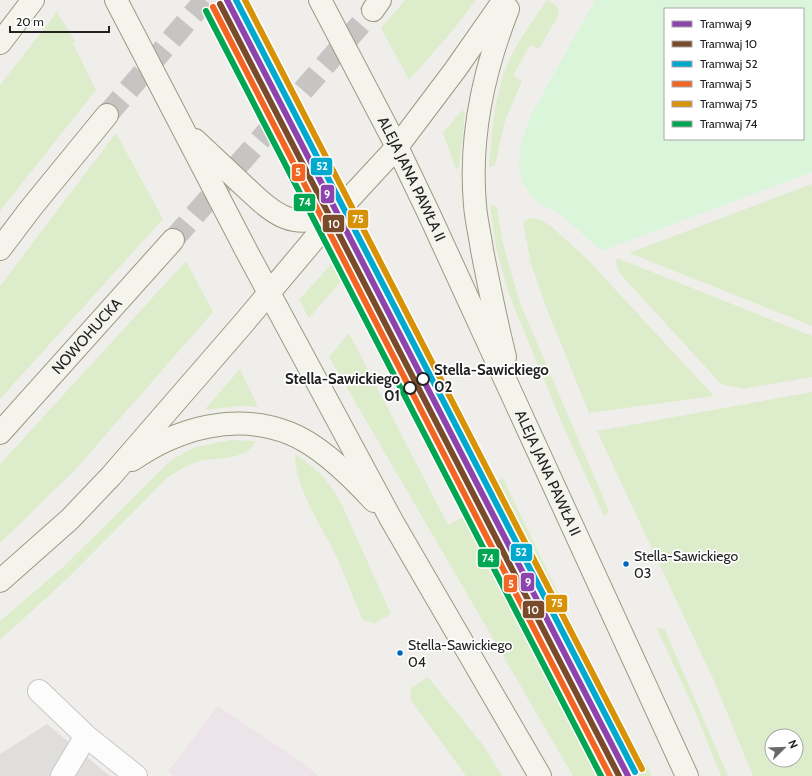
<svg xmlns="http://www.w3.org/2000/svg" width="812" height="776" viewBox="0 0 812 776" font-family="Cabin,sans-serif">
  <rect width="100%" height="100%" fill="#f0eeeb"/>
  <path fill="#dfdedc" d="M47,724L110,776H0V754Z"/>
  <path fill="#ede4e9" d="M196,0H237L331,180L323,186L299,198Z
    M358,232L368,251L341,281L332,263Z
    M385,291L485,486L488,485L638,776H597L362,318Z
    M218,706L303,763L319,776H174L168,771Z"/>
  <path fill="#ddeccb" fill-rule="evenodd" d="M405,0H476L454,29L409,80L381,28Z
    M547,0L557,6L559,14L539,49L530,45L513,76L522,81L505,121L495,165L489,167C492,133 494,95 508,63C518,40 533,21 547,0Z
    M57,12L75,41L73,43L96,90L0,211V85Z
    M462,110L465,113L459,168L456,169L443,133Z
    M116,133L163,219L0,399V286Z
    M812,184V326L629,253Z
    M494,205L497,207L503,244L520,303L609,511L604,516L564,428L510,297L496,248L490,206Z
    M531,218L541,220L552,227L588,260L714,396L589,413L546,307L531,264L523,222Z
    M617,258L812,336V377L743,389L721,384L624,278C619,272 614,266 617,258Z
    M186,261L213,312L74,471L0,543V464Z
    M332,263L341,281L309,318L299,300Z
    M349,333L448,525L463,517L597,776H573L329,357Z
    M240,369L258,407L240,406L206,410V408Z
    M812,392V776H753L714,681L597,431ZM772,736H796V760H772Z
    M231,440L256,441C246,461 218,457 200,461C188,464 178,471 167,478L68,578L0,640V621L62,568L171,460L196,447Z
    M295,454C316,467 330,482 341,503L391,614L374,624L362,619C353,597 345,575 335,554C320,523 295,489 295,454Z
    M503,478L597,675L652,776H638L488,485Z
    M660,628L665,630L728,776H721L694,709L657,629Z
    M428,677L483,745L502,776H466L410,699L411,688Z"/>
  <path fill="#daf5da" fill-rule="evenodd" d="M595,0H812V172L604,250L597,247L560,214L539,203L530,195L522,181L519,165L520,148L530,117ZM665,9H803V139H665Z"/>
  <g fill="none" stroke-linecap="round" stroke-linejoin="round">
    <path stroke="#c7c5c3" stroke-width="22" stroke-dasharray="22 11" stroke-linecap="butt" d="M107,115L205,0
      M173,240L373,10"/>
    <defs>
      <path id="street" d="M39,691L86,736L136,776
        M62,776L86,736"/>
      <g id="secondary">
        <path d="M116,0L247,252L392,521L540,776"/>
        <path id="s1" d="M320,0L397,147L430,216L687,776"/>
        <path d="M373,10L380,0"/>
        <path d="M0,43L33,0"/>
        <path d="M195,140C211,155 227,170 243,185C274,214 292,233 337,212"/>
        <path d="M0,249L31,208L107,115"/>
        <path d="M505,357C496,321 489,286 482,250C480,235 476,220 475,205C469,138 484,70 508,9"/>
        <path id="s2" d="M0,433L173,240"/>
        <path d="M132,460C178,428 236,412 289,433C320,445 352,477 374,501"/>
        <path d="M0,581L70,519L111,476L242,325L337,212L397,147L455,70L504,0"/>
      </g>
    </defs>
    <use href="#street" stroke="#c9c8c7" stroke-width="24"/>
    <use href="#secondary" stroke="#999a82" stroke-width="24"/>
    <use href="#street" stroke="#fdfcfc" stroke-width="22"/>
    <use href="#secondary" stroke="#f4f4ed" stroke-width="22"/>
    <defs>
      <path id="tram-1" d="M227,0L628,776"/>
      <path id="tram-2" d="M220,4L619,776"/>
      <path id="tram-3" d="M236,0L635,772"/>
      <path id="tram-4" d="M213,7L610,776"/>
      <path id="tram-5" d="M245,0L642,769"/>
      <path id="tram-6" d="M206,11L601,776"/>
    </defs>
    <use href="#tram-1" stroke="#fff" stroke-width="9"/>
    <use href="#tram-2" stroke="#fff" stroke-width="9"/>
    <use href="#tram-3" stroke="#fff" stroke-width="9"/>
    <use href="#tram-4" stroke="#fff" stroke-width="9"/>
    <use href="#tram-5" stroke="#fff" stroke-width="9"/>
    <use href="#tram-6" stroke="#fff" stroke-width="9"/>
    <use href="#tram-1" stroke="#8e44ad" stroke-width="6"/>
    <use href="#tram-2" stroke="#7a4b2a" stroke-width="6"/>
    <use href="#tram-3" stroke="#00a9ce" stroke-width="6"/>
    <use href="#tram-4" stroke="#f26522" stroke-width="6"/>
    <use href="#tram-5" stroke="#d79205" stroke-width="6"/>
    <use href="#tram-6" stroke="#00a651" stroke-width="6"/>
  </g>
  <g fill="#fff" stroke="#222" stroke-width="2">
    <circle cx="423" cy="379" r="6"/>
    <circle cx="410" cy="388" r="6"/>
  </g>
  <g fill="#0065bd" stroke="#fff" stroke-width="1.5">
    <circle cx="626" cy="564" r="3.5"/>
    <circle cx="400" cy="653" r="3.5"/>
  </g>
  <g text-anchor="middle" dominant-baseline="central" stroke-width="3.5" stroke-linejoin="round" paint-order="stroke">
    <g font-size="14" fill="#222" stroke="#fff" text-anchor="start">
      <text x="634" y="556">Stella-Sawickiego<tspan x="634" dy="17">03</tspan></text>
      <text x="408" y="645">Stella-Sawickiego<tspan x="408" dy="17">04</tspan></text>
    </g>
    <g font-size="15" fill="#222" stroke="#fff">
      <text stroke="none"><textPath href="#s1" startOffset="201">ALEJA JANA PAWŁA II</textPath></text>
      <text stroke="none"><textPath href="#s2" startOffset="130">NOWOHUCKA</textPath></text>
      <text stroke="none"><textPath href="#s1" startOffset="525">ALEJA JANA PAWŁA II</textPath></text>
    </g>
    <g font-size="15" font-weight="bold" fill="#222" stroke="#fff" text-anchor="start">
      <text x="434" y="370">Stella-Sawickiego<tspan x="434" dy="17">02</tspan></text>
      <text x="400" y="379" text-anchor="end">Stella-Sawickiego<tspan x="400" dy="17">01</tspan></text>
    </g>
  </g>
  <g stroke="#fff" stroke-width="1.5">
    <rect x="310" y="157" width="23" height="19" rx="4" fill="#00a9ce"/>
    <rect x="291" y="163" width="15" height="19" rx="4" fill="#f26522"/>
    <rect x="320" y="184" width="15" height="20" rx="4" fill="#8e44ad"/>
    <rect x="293" y="193" width="23" height="19" rx="4" fill="#00a651"/>
    <rect x="347" y="209" width="22" height="20" rx="4" fill="#d79205"/>
    <rect x="322" y="214" width="23" height="19" rx="4" fill="#7a4b2a"/>
    <rect x="510" y="543" width="23" height="19" rx="4" fill="#00a9ce"/>
    <rect x="477" y="548" width="23" height="20" rx="4" fill="#00a651"/>
    <rect x="520" y="572" width="15" height="20" rx="4" fill="#8e44ad"/>
    <rect x="503" y="574" width="15" height="19" rx="4" fill="#f26522"/>
    <rect x="545" y="594" width="23" height="19" rx="4" fill="#d79205"/>
    <rect x="522" y="600" width="23" height="19" rx="4" fill="#7a4b2a"/>
  </g>
  <g font-size="11" text-anchor="middle" font-weight="bold" fill="#fff">
    <text x="322" y="170">52</text>
    <text x="298" y="176">5</text>
    <text x="327" y="198">9</text>
    <text x="305" y="206">74</text>
    <text x="358" y="223">75</text>
    <text x="334" y="228">10</text>
    <text x="521" y="556">52</text>
    <text x="488" y="562">74</text>
    <text x="528" y="586">9</text>
    <text x="511" y="588">5</text>
    <text x="557" y="607">75</text>
    <text x="533" y="614">10</text>
  </g>
  <rect x="664" y="8" width="140" height="132" fill="#ffffff" stroke="#a7a7a7"/>
  <rect x="672" y="21" width="20" height="6" fill="#8e44ad" stroke="#a7a7a7"/>
  <text x="700" y="28" font-size="12" fill="#222222">Tramwaj 9</text>
  <rect x="672" y="41" width="20" height="6" fill="#7a4b2a" stroke="#a7a7a7"/>
  <text x="700" y="48" font-size="12" fill="#222222">Tramwaj 10</text>
  <rect x="672" y="61" width="20" height="6" fill="#00a9ce" stroke="#a7a7a7"/>
  <text x="700" y="68" font-size="12" fill="#222222">Tramwaj 52</text>
  <rect x="672" y="81" width="20" height="6" fill="#f26522" stroke="#a7a7a7"/>
  <text x="700" y="88" font-size="12" fill="#222222">Tramwaj 5</text>
  <rect x="672" y="101" width="20" height="6" fill="#d79205" stroke="#a7a7a7"/>
  <text x="700" y="108" font-size="12" fill="#222222">Tramwaj 75</text>
  <rect x="672" y="121" width="20" height="6" fill="#00a651" stroke="#a7a7a7"/>
  <text x="700" y="128" font-size="12" fill="#222222">Tramwaj 74</text>
  <g transform="translate(784 748) rotate(67)"><circle r="19" fill="#ffffff" stroke="#a7a7a7"/>
  <path d="M0-3L7 15L0 10L-7 15Z" fill="#6a6968"/>
  <text y="-6" font-size="11" font-weight="bold" text-anchor="middle" fill="#222222">N</text>
  </g>
  <path d="M10 26v6h99v-6" fill="none" stroke="#222222" stroke-width="2"/>
  <text x="16" y="26" font-size="12" fill="#222222" stroke="#ffffff" stroke-width="3" paint-order="stroke">20 m</text>
</svg>
